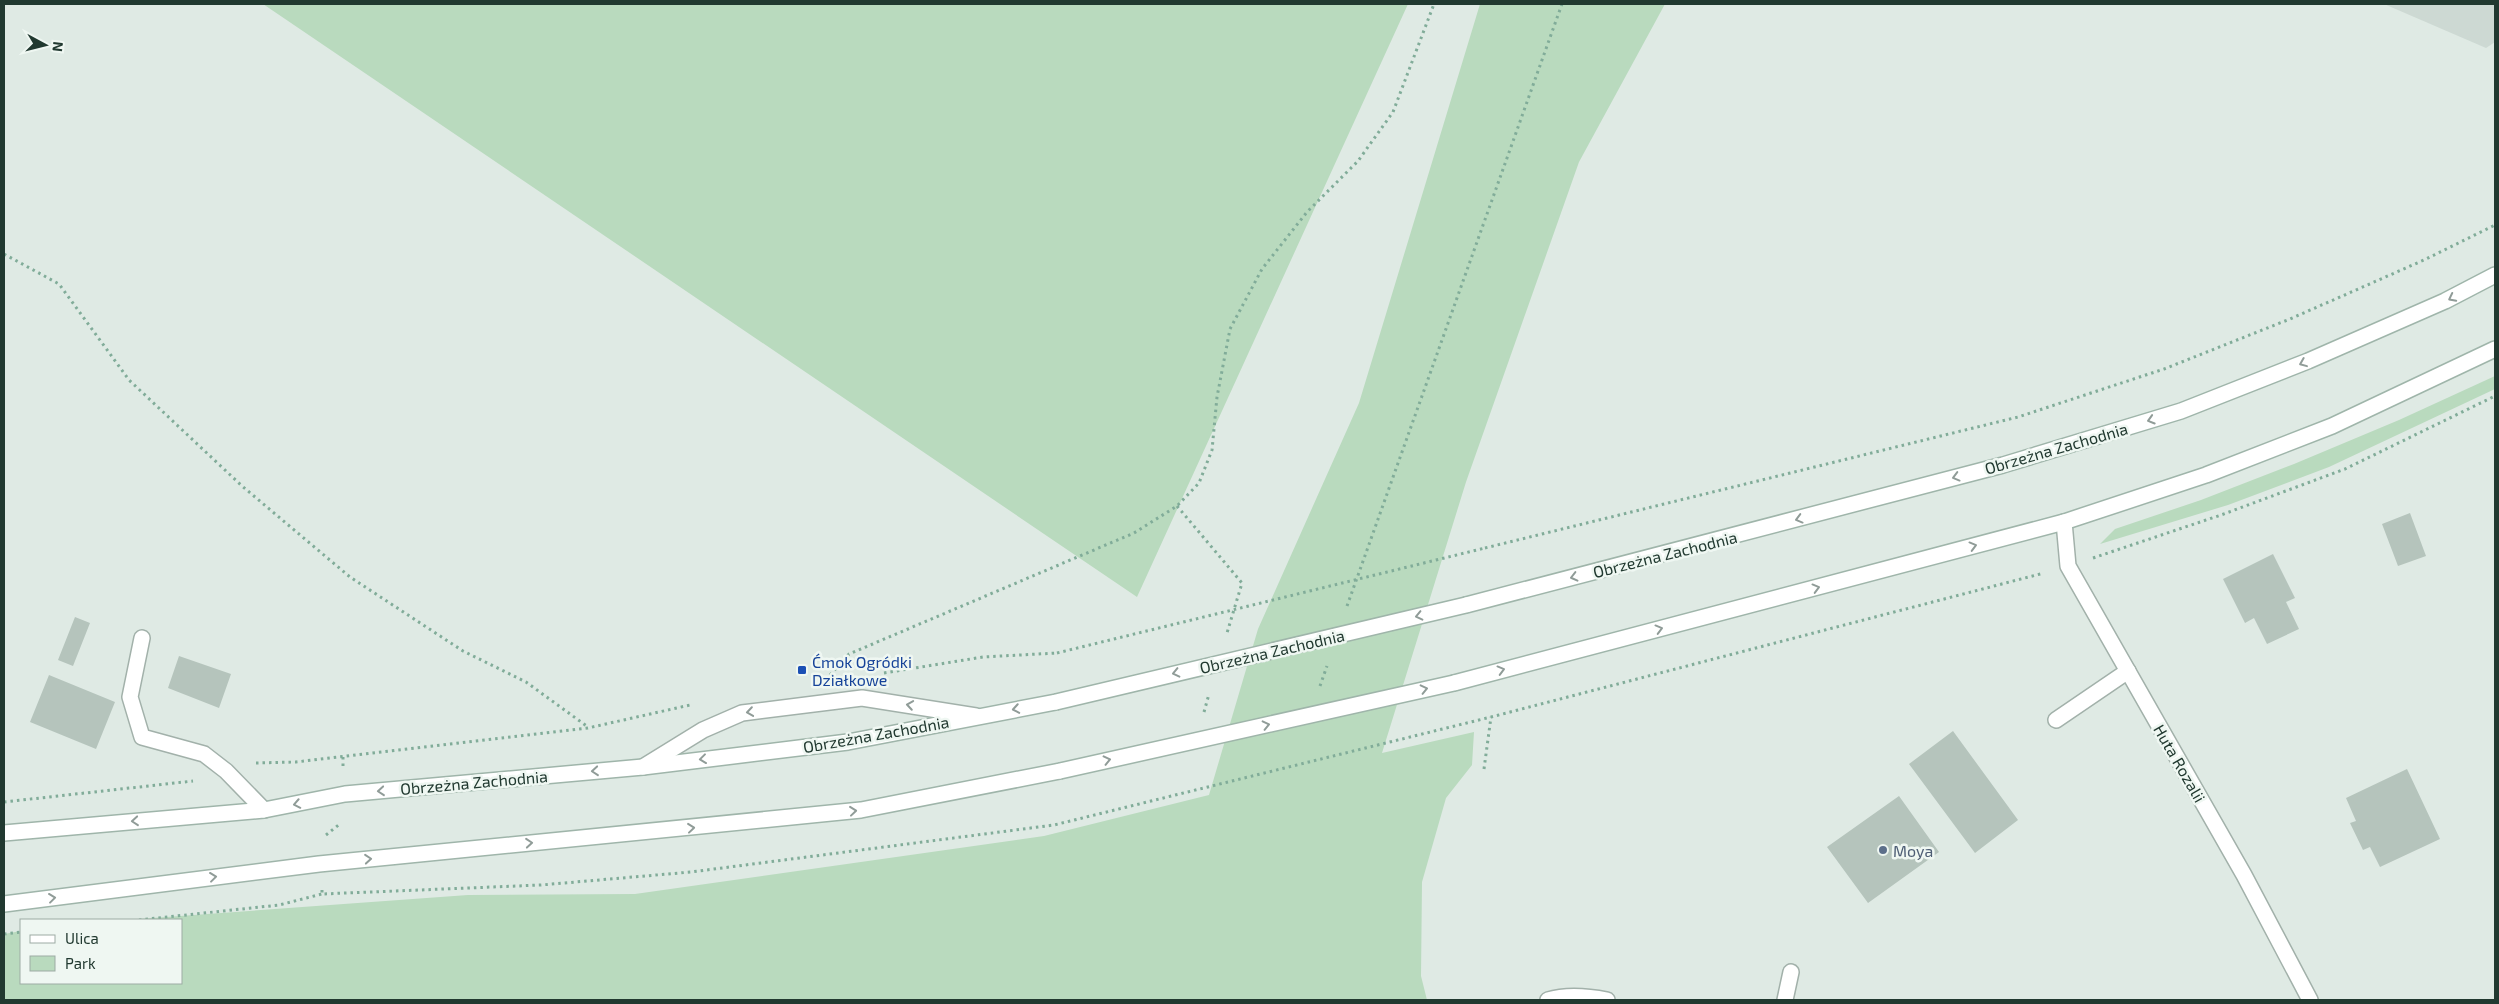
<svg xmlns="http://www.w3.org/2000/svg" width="2499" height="1004" viewBox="0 0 2499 1004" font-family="'Exo 2',sans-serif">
  <rect width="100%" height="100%" fill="#dfeae4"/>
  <path fill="#cdd9d3" d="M2384,4H2495V42L2486,48Z"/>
  <path fill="#b9dabe" d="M263,4H1408L1137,597Z
    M1480,4H1665L1579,162L1466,482L1382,753L1474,732L1472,765L1446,798L1422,882L1421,976L1427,1000H4V934L21,931V983H181V920H125L468,895L635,894L1044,836L1209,795L1258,629L1359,403Z
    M2495,376V389L2329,467L2228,505L2100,544L2115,529L2201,500L2294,464L2399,420Z"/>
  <path fill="#b5c4bc" d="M2410,513L2426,556L2398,566L2382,524Z
    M2273,554L2295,598L2286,602L2299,629L2267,644L2254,618L2245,623L2223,579Z
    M75,617L90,623L73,666L58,660Z
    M179,656L231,674L219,708L168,688Z
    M49,675L115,702L96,749L30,722Z
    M1953,731L2018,820L1975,853L1909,764Z
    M2407,769L2440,839L2380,867L2370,847L2363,850L2350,823L2356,821L2346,798Z
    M1899,796L1939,852L1868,903L1827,847Z"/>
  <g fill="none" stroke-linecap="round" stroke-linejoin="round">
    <defs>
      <path id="lane" d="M142,638L130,697L142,737L204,754L226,771L264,810
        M2056,720L2128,671
        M643,767L703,730L742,713L862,698L976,716
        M1785,1000L1791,972"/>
      <path id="street" d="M2064,522L2068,566L2244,875L2310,1000
        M1548,1000C1567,994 1587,996 1607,1000"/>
      <path id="secondary" d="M1466,605L2003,465L2181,411L2308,361L2445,301L2495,275
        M1454,683L2064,522L2206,475L2332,426L2495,349
        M4,833L264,810L345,794L643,767L848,742L1056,702
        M4,904L319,864L861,810L1060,771"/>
    </defs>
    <use href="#lane" stroke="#a2b1aa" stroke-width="18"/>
    <use href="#street" stroke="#a2b1aa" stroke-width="18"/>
    <use href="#secondary" stroke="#9fb5aa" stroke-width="18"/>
    <path stroke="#81ac99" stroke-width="3" stroke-dasharray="2.5 4" stroke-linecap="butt" d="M4,254L59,284L129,380L242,486L350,577L463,651L526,682L588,727
      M1177,506L1242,583L1227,633
      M1485,548L2018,417L2164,369L2290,319L2424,260L2495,225
      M2093,558L2221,515L2345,469L2495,396
      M1347,606L1562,4
      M884,673L983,657L1057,653
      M830,675L849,654L1134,533L1177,506L1199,483L1212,450L1217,397L1230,329L1262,269L1307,212L1358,161L1393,112L1434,4
      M1320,686L1327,666
      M1204,712L1209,694
      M343,757V768
      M256,763L296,762L588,728L690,705
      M1484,769L1491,717
      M4,802L193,781
      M326,835L341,823
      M322,890V894L541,885L691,872L1054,825L1491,717L2044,573
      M139,920L279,905L322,894
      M4,934L21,932"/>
    <use href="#lane" stroke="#fff" stroke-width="15"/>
    <use href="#street" stroke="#fff" stroke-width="15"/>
    <use href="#secondary" stroke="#fff" stroke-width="15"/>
    <defs>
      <path id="secondary-bridge" d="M1056,702L1466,605
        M1060,771L1454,683"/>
    </defs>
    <use href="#secondary-bridge" stroke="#9fb5aa" stroke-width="18" stroke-linecap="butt"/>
    <path stroke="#81ac99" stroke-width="3" stroke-dasharray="2.5 4" stroke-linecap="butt" d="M1057,653L1485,548"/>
    <use href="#secondary-bridge" stroke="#fff" stroke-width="15"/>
  </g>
  <defs><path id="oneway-chevron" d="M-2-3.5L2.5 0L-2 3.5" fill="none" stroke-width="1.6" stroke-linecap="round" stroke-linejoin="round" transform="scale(1.25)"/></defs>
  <g stroke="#909c98">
    <use href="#oneway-chevron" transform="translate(2452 298) rotate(153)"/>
    <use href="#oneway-chevron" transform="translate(2303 363) rotate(158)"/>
    <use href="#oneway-chevron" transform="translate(2151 420) rotate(163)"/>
    <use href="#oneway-chevron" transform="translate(1956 477) rotate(165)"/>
    <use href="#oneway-chevron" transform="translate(1799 519) rotate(165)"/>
    <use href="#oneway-chevron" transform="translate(1973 546) rotate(-15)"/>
    <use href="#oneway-chevron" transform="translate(1574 577) rotate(166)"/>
    <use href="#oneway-chevron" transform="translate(1816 588) rotate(-15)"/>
    <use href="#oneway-chevron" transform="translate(1419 616) rotate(167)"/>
    <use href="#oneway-chevron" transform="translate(1659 629) rotate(-15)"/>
    <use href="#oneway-chevron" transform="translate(1501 670) rotate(-15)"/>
    <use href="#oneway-chevron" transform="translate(1176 673) rotate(167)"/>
    <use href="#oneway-chevron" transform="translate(1424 689) rotate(-13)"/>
    <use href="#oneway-chevron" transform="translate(910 705) rotate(-171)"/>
    <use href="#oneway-chevron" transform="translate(1016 709) rotate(170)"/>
    <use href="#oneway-chevron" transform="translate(750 712) rotate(172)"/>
    <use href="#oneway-chevron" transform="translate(1266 725) rotate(-13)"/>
    <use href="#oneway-chevron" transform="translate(703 759) rotate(173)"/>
    <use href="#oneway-chevron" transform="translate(1107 760) rotate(-13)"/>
    <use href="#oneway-chevron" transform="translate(595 771) rotate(175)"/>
    <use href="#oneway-chevron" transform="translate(381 791) rotate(175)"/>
    <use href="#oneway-chevron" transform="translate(297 804) rotate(169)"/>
    <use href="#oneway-chevron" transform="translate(853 811) rotate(-6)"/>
    <use href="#oneway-chevron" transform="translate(135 821) rotate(175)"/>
    <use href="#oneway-chevron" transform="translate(691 828) rotate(-6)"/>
    <use href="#oneway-chevron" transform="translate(529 843) rotate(-5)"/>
    <use href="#oneway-chevron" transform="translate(368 859) rotate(-5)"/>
    <use href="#oneway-chevron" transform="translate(213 877) rotate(-7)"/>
    <use href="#oneway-chevron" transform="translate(52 898) rotate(-7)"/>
  </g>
  <rect fill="#1a4fb4" stroke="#eff7f2" stroke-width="2" x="797" y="665" width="10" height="10" rx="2.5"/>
  <circle fill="#5c6f8a" stroke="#eff7f2" stroke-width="2" cx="1883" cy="850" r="5"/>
  <g text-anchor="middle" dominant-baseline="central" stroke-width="5" stroke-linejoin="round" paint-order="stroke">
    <g font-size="16" fill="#213930" stroke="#eff7f2">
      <text transform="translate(2056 448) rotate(-16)">Obrzeżna Zachodnia</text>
      <text transform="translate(1665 554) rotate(-14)">Obrzeżna Zachodnia</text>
      <text transform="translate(1272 651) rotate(-13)">Obrzeżna Zachodnia</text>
      <text transform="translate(876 734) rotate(-10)">Obrzeżna Zachodnia</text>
      <text transform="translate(2180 763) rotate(60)">Huta Rozalii</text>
      <text transform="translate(474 782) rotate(-5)">Obrzeżna Zachodnia</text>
    </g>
    <g font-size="16" fill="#164399" stroke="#eff7f2" text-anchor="start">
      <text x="812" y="661">Ćmok Ogródki<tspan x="812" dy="18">Działkowe</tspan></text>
    </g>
    <g font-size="16" fill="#4e5e75" stroke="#eff7f2" text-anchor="start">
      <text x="1893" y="850">Moya</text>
    </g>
  </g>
  <rect width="2499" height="1004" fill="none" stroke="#213930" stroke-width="10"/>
  <rect x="20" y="919" width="162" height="65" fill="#eff7f2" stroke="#9daba4"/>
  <rect x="30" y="935" width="25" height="8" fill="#ffffff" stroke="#9daba4"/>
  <text x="65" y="944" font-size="15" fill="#213930">Ulica</text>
  <rect x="30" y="956" width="25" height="15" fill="#b9dabe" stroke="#9daba4"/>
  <text x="65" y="969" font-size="15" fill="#213930">Park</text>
  <g transform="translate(45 45) rotate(97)" stroke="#eff7f2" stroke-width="4" paint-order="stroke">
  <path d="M0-4L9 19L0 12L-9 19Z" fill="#213930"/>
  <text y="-8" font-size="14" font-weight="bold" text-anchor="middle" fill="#213930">N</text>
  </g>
</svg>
